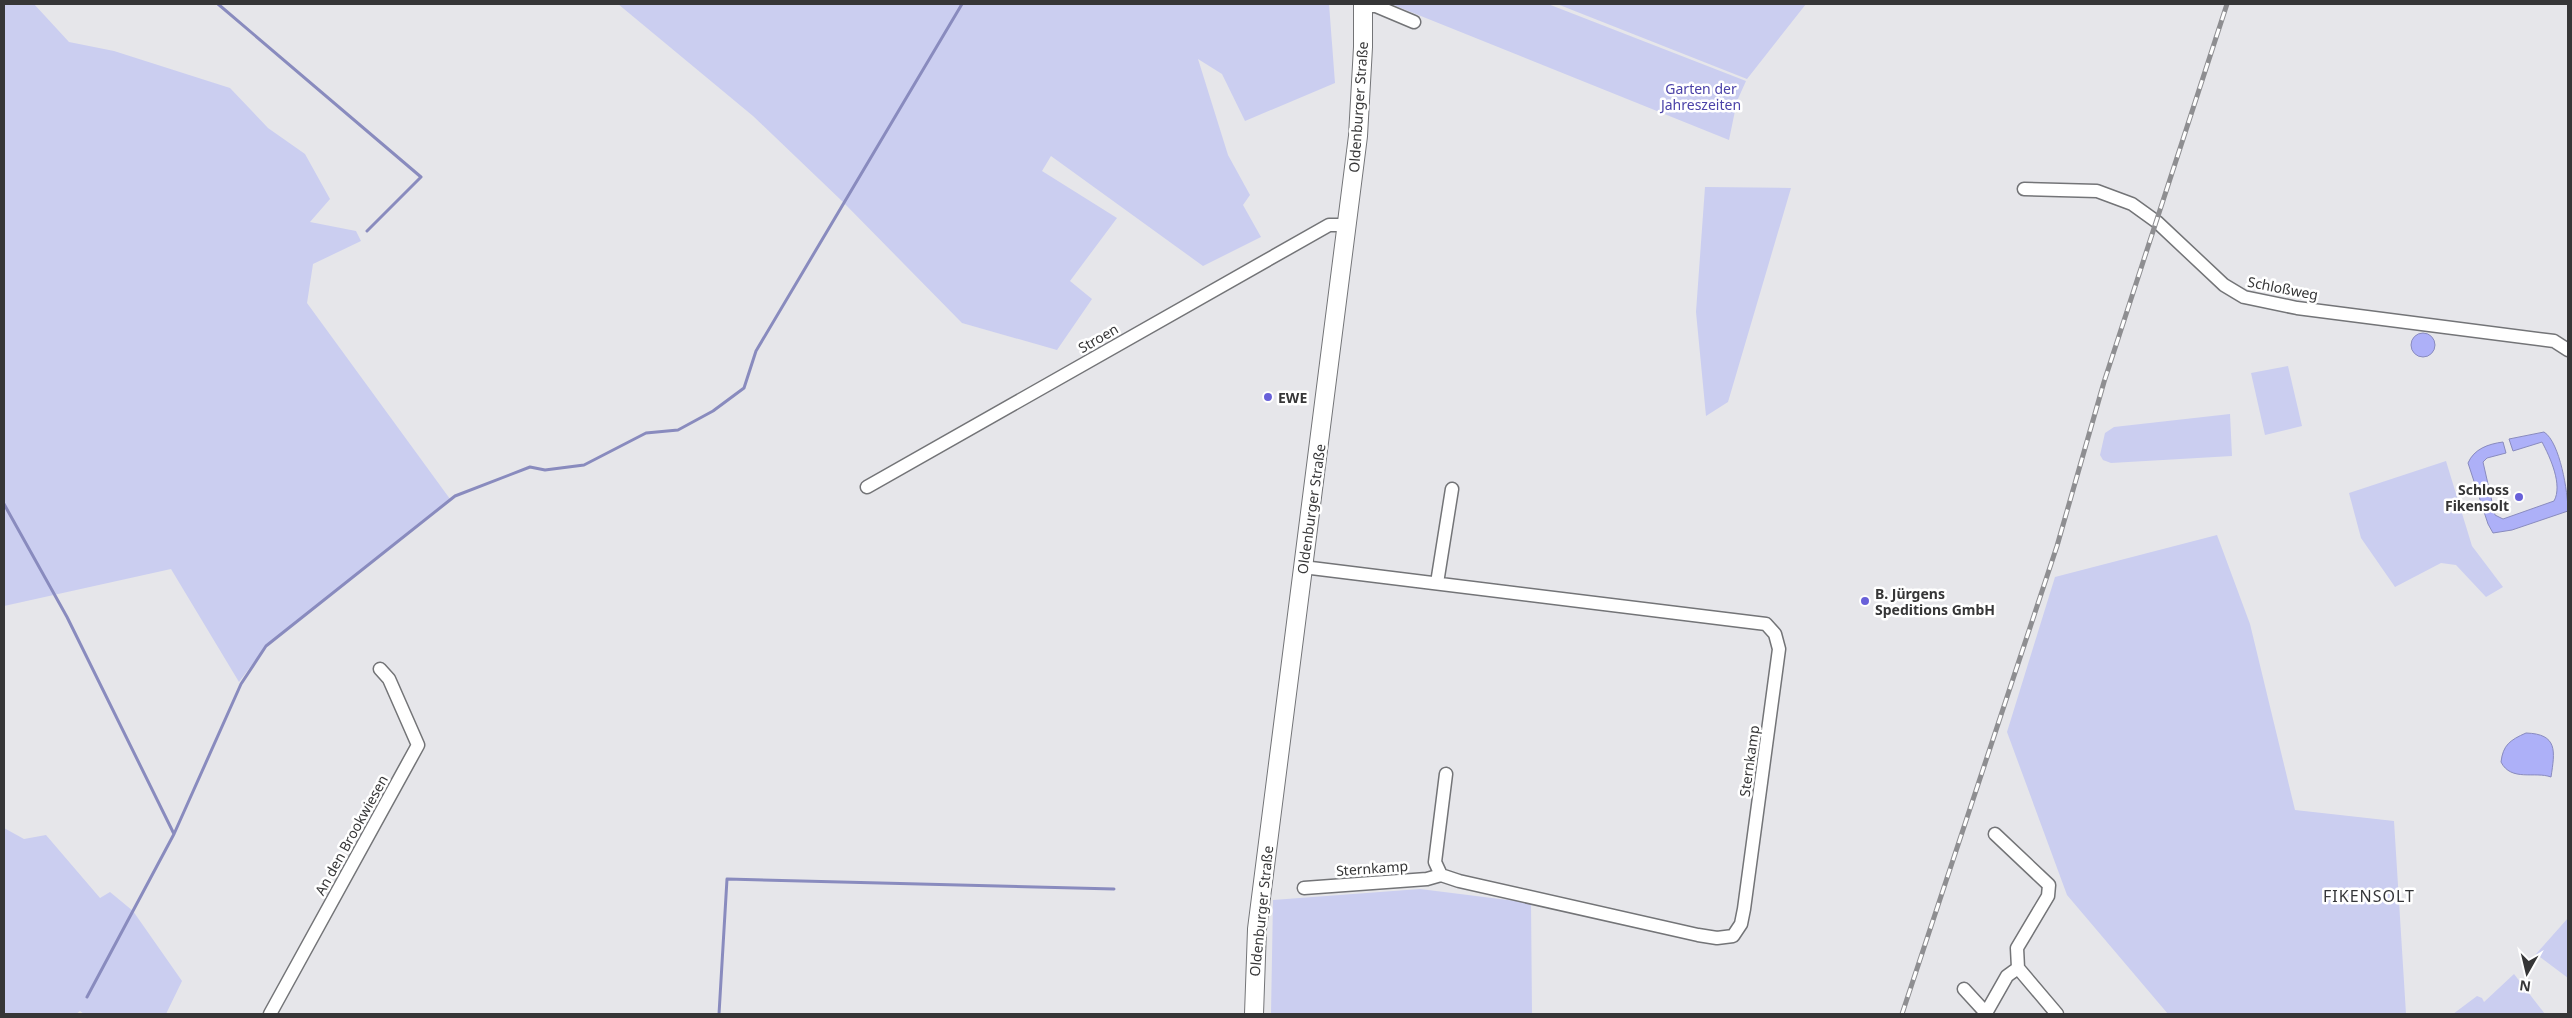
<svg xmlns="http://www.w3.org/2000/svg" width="2572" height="1018" viewBox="0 0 2572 1018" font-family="'Noto Sans',sans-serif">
  <rect width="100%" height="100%" fill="#e6e6ea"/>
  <path fill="#cbcef0" d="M4,4H34L69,42L114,51L230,88L268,128L305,154L330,199L310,222L356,231L361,241L313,264L307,303L450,499L266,646L239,682L171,569L4,606Z
    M618,4H1329L1335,83L1245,121L1222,74L1198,59L1228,155L1250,195L1243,205L1261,237L1203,266L1051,156L1042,171L1117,218L1070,281L1092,299L1057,350L962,323L843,202L753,116Z
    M1391,4H1548L1746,81L1737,101L1729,140Z
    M1557,4H1806L1747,79Z
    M1705,187L1791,188L1728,402L1706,416L1696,312Z
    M2288,366L2302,426L2265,435L2251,373Z
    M2230,414L2232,456L2111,463L2103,460L2100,455L2105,433L2114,427Z
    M2446,461L2472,546L2503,587L2486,597L2456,565L2441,563L2395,587L2361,538L2349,493Z
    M2217,535L2250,624L2295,810L2394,821L2406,1014H2168L2067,895L2007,732L2055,577Z
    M4,828L24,839L46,835L100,898L110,892L133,911L182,981L166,1014H84L80,1011L76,1014H4Z
    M1420,889L1531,903L1532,1014H1271L1273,900Z
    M2568,918V978L2536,954Z
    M2514,974L2545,1014H2453L2477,996L2482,998L2484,1002Z"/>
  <path fill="#adb0f8" stroke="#898bbe" d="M2411 345a12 12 0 1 1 24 0a12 12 0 1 1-24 0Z
    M2544,432C2560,442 2568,493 2568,511L2512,530L2493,533L2488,524L2468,463C2474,449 2488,444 2503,442L2506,453L2487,458L2483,462L2495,515L2503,519L2554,501C2563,485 2550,457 2542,442L2513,451L2509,439Z
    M2526,733C2558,734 2555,751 2551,777C2535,771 2511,782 2501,762C2503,745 2510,740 2526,733Z"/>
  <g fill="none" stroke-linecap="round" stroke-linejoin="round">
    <path stroke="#898bbe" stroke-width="3" d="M218,4L421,177L367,231
      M4,504L67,617L174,834L241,684L266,646L455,496L530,467L545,470L584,465L646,433L678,430L713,411L744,388L756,351L962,4
      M87,997L174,834
      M719,1014L727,879L1114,889"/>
    <defs>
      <path id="minor" d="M1363,6H1376L1414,22
        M2024,189L2097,191L2132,204L2157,222L2224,285L2244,297L2297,308L2554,341L2568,350
        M867,487L1329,225H1347
        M1303,567L1766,624L1775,634L1779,649L1744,909L1741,924L1733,936L1717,938L1698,935L1459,881L1441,875L1435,862L1446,774
        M1437,583L1452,489
        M1995,834L2049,885L2048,896L2017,948L2018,968L2057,1014
        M1304,888L1427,879L1441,875
        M1964,989L1986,1013L2007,976L2018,968
        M270,1014L418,745L389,679L380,669"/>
      <path id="secondary" d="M1254,1014L1257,929L1358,136L1363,47V4"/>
    </defs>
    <use href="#minor" stroke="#737477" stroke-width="15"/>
    <use href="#secondary" stroke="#737477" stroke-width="20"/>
    <use href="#minor" stroke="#fff" stroke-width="12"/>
    <use href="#secondary" stroke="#fff" stroke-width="18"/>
    <defs>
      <path id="rail" d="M1902,1014L2057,546L2104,382L2227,4"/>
    </defs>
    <use href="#rail" stroke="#8e8e91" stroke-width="5"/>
    <use href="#rail" stroke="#fff" stroke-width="3" stroke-dasharray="9" stroke-linecap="butt"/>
  </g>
  <g fill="#6860d9" stroke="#fff" stroke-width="2">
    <circle cx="1268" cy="397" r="5"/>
    <circle cx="2519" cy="497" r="5"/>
    <circle cx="1865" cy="601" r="5"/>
  </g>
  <g text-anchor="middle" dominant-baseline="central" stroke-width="5" stroke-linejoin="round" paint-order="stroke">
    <g font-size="14" fill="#4b42a8" stroke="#fff">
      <text x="1701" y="88">Garten der<tspan x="1701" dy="16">Jahreszeiten</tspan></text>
    </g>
    <g font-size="14" fill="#363637" stroke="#fff">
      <text transform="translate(1358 107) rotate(-86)">Oldenburger Straße</text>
      <text transform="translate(2283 288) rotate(11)">Schloßweg</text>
      <text transform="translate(1098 338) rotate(-30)">Stroen</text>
      <text transform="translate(1311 509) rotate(-82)">Oldenburger Straße</text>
      <text transform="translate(1749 761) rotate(-82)">Sternkamp</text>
      <text transform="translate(351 835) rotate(-61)">An den Brookwiesen</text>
      <text transform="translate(1372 868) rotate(-4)">Sternkamp</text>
      <text transform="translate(1261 911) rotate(-84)">Oldenburger Straße</text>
    </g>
    <g font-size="14" font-weight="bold" fill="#363637" stroke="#fff" text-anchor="start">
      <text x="1278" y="397">EWE</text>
      <text x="2509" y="489" text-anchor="end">Schloss<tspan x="2509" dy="16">Fikensolt</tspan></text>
      <text x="1875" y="593">B. Jürgens<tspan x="1875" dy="16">Speditions GmbH</tspan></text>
    </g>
    <g font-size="16" letter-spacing="1" fill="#353639" stroke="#fff">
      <text x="2369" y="896">FIKENSOLT</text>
    </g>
  </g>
  <rect width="2572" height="1018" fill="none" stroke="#363637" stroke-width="10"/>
  <g transform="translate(2527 973) rotate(188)" stroke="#ffffff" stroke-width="4" paint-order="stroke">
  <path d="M0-4L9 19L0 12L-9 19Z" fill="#363637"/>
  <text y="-8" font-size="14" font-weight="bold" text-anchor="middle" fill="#363637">N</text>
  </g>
</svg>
